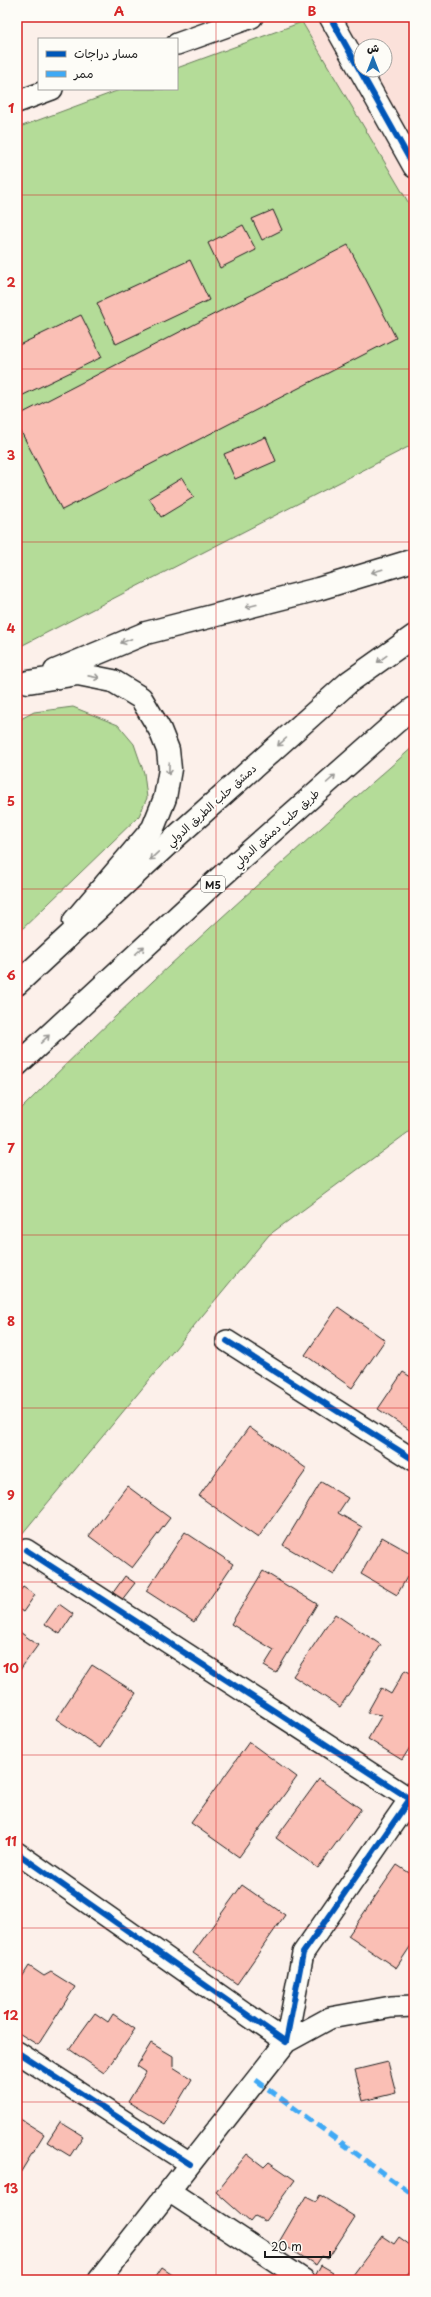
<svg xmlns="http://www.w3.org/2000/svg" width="431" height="2297" viewBox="0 0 431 2297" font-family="'Playpen Sans','Playpen Sans Arabic',sans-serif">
  <rect width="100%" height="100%" fill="#fcf0ea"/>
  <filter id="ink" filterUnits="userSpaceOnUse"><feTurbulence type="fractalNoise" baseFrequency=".025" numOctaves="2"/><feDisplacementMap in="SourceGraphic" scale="8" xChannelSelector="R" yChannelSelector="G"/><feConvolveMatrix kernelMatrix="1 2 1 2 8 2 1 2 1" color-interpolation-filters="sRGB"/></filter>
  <g filter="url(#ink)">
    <path fill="#fbe1da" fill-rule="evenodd" d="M318,17H414V212L302,22ZM361,46H385V70H361Z"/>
    <path fill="#b4dc98" stroke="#687c5a" d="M302,22L414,212V444L17,648V128L122,89H177V68Z
      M73,707L118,725L134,744L144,773L147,798L139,816L17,934V721L34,712Z
      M414,746V1128L269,1235L17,1540V1113C144,985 278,865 414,746Z"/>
    <path fill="#fabfb5" stroke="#1c1c1c" d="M273,210L282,230L262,240L252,219Z
      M243,225L256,250L220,268L208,243Z
      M348,245L396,338L62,510L17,424V416Z
      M190,260L209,300L116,344L97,303Z
      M81,315L102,357L17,398V346Z
      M266,437L276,461L235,479L224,454Z
      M182,478L194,497L161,517L149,498Z
      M338,1307L385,1340L352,1388L305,1355Z
      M403,1372L414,1379V1433L378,1409Z
      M249,1427L307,1469L258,1538L199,1496Z
      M321,1482L348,1498L338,1513L362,1527L334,1575L283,1545Z
      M127,1486L170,1518L132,1568L89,1536Z
      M185,1532L233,1564L194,1622L146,1591Z
      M382,1537L414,1555V1581L407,1577L397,1595L361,1574Z
      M263,1571L317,1604L276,1673L264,1666L274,1650L231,1624Z
      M125,1576L135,1583L121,1601L112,1594Z
      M23,1587L35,1595L23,1612L17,1608V1595Z
      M59,1604L73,1614L60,1634L45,1624Z
      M335,1614L381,1645L340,1707L293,1676Z
      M17,1630L38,1645L17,1674Z
      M92,1665L136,1693L100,1748L56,1719Z
      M405,1670L414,1675V1741L402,1760L368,1739L382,1715L367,1713L381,1688L391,1694Z
      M249,1742L297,1777L239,1857L191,1823Z
      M319,1779L361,1809L318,1868L276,1838Z
      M397,1865L414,1876V1941L396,1968L348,1936Z
      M242,1885L285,1915L237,1984L193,1953Z
      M29,1966L44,1976L51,1972L75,1987L38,2045L17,2032V1985Z
      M95,2013L108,2022L113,2014L135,2029L104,2073L69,2049Z
      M151,2043L173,2056V2067L192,2079L165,2124L128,2102L146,2072L137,2066Z
      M388,2062L396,2093L363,2101L355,2070Z
      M17,2117L44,2134L17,2178Z
      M60,2122L83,2136L70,2156L47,2142Z
      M247,2154L264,2167L269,2162L295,2180L265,2221L255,2216L250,2222L216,2192Z
      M320,2195L355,2217L328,2259L322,2256L316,2265L279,2242L306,2196L316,2201Z
      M382,2236L394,2244L399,2237L414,2248V2266L404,2280H360L353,2275Z
      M321,2265L333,2272L328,2280H313Z
      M162,2268L180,2280H154Z"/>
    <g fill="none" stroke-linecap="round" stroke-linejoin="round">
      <defs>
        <path id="minor" d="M330,17L414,167
          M177,44L252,17
          M17,102L52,89
          M227,1341L414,1460
          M26,1550L410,1799
          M17,1853L286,2042L303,1953L414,1793
          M17,2052L190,2164
          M169,2191L304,2280
          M99,2280L286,2042L330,2018L391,2007L414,2006"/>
        <path id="secondary" d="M55,671L146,633L318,589L414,560
          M28,682L78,674L113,681L141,698L160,730L168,750L170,769L165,798L153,828L74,921"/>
        <path id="trunk" d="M17,984L169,843L349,682L414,636
          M17,1065L214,883L396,722L414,708"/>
      </defs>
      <use href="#minor" stroke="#1c1c1c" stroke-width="24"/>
      <use href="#secondary" stroke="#1c1c1c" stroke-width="25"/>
      <use href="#trunk" stroke="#1c1c1c" stroke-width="25"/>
      <use href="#minor" stroke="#fdfcf7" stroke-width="21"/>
      <use href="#secondary" stroke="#fdfcf7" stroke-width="22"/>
      <use href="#trunk" stroke="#fdfcf7" stroke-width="22"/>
      <path stroke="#3fa9f5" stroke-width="5" stroke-dasharray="10 5" stroke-linecap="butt" d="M256,2080L414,2196"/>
      <defs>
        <path id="cycleway" d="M330,17L414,167
          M227,1341L414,1460
          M26,1550L410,1799
          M17,1853L286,2042L303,1953L414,1793
          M17,2052L190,2164"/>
      </defs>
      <use href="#cycleway" stroke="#fdfcf7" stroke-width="8"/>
      <use href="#cycleway" stroke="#0057b8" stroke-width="6"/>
    </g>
    <defs><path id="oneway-shaft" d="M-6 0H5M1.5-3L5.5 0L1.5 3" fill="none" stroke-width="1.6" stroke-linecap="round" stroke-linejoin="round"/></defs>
    <g stroke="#989794">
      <use href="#oneway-shaft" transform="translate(377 571) rotate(163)"/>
      <use href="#oneway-shaft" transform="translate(251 606) rotate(166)"/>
      <use href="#oneway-shaft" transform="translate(126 641) rotate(158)"/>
      <use href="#oneway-shaft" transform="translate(382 659) rotate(144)"/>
      <use href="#oneway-shaft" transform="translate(94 677) rotate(11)"/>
      <use href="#oneway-shaft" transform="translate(282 742) rotate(138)"/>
      <use href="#oneway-shaft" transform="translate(169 769) rotate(91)"/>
      <use href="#oneway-shaft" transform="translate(331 779) rotate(-42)"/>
      <use href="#oneway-shaft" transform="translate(154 856) rotate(137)"/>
      <use href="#oneway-shaft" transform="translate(140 950) rotate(-42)"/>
      <use href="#oneway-shaft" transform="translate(45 1039) rotate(-44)"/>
    </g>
  </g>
  <path fill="none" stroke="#d62828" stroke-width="1" stroke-opacity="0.55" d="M216,17V2280M17,195H414M17,369H414M17,542H414M17,715H414M17,889H414M17,1062H414M17,1235H414M17,1408H414M17,1582H414M17,1755H414M17,1928H414M17,2102H414"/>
  <g text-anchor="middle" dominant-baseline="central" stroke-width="4" stroke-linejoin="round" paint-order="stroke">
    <rect fill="#fdfcf7" stroke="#605f5e" stroke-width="1" x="201" y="876" width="24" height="16" rx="3"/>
    <g font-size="10" font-weight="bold" fill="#1c1c1c">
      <text x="213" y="884">M5</text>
    </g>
    <g font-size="11" fill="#1c1c1c" stroke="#fdfcf7">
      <text transform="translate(211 805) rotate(-42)">دمشق حلب الطريق الدولي</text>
      <text transform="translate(276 828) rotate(-42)">طريق حلب دمشق الدولي</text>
    </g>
  </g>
  <rect width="431" height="2297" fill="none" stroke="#fdfcf7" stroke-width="44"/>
  <rect x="38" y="38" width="140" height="52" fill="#fdfcf7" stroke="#a3a29f"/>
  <rect x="46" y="51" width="20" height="6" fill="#0057b8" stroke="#a3a29f"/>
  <text x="74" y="58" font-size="12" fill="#1c1c1c">مسار دراجات</text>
  <rect x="46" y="71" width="20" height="6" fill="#3fa9f5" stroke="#a3a29f"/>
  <text x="74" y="78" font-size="12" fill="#1c1c1c">ممر</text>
  <g transform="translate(373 58)"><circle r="19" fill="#fdfcf7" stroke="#a3a29f"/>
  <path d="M0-3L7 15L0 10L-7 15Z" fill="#1f6fb2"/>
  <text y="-6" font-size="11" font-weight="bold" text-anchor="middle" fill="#1c1c1c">ش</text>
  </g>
  <path d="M265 2251v6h65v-6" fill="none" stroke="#1c1c1c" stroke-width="2"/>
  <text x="271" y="2251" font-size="12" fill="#1c1c1c" stroke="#fdfcf7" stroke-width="3" paint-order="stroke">20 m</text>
  <rect x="22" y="22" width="387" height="2253" fill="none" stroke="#d62828" stroke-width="1.5"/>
  <g font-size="13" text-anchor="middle" font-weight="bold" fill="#d62828">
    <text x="119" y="16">A</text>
    <text x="312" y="16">B</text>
    <text x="11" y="113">1</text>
    <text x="11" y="287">2</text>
    <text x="11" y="460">3</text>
    <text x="11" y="633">4</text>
    <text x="11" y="806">5</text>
    <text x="11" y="980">6</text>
    <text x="11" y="1153">7</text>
    <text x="11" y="1326">8</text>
    <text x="11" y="1500">9</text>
    <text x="11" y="1673">10</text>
    <text x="11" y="1846">11</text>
    <text x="11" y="2020">12</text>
    <text x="11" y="2193">13</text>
  </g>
</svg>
